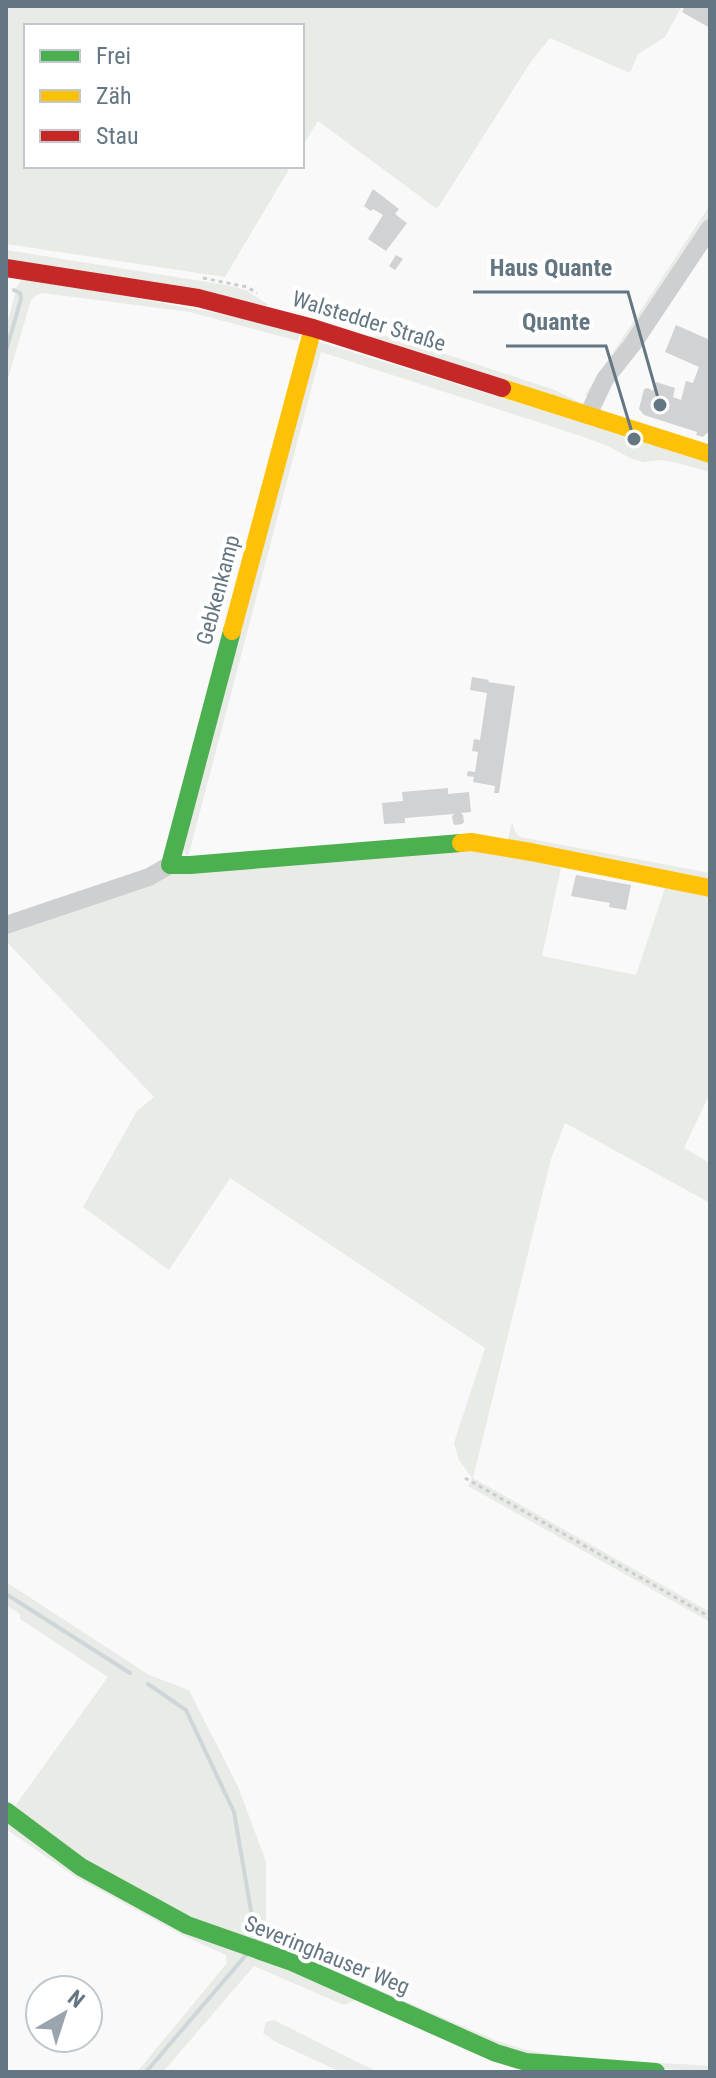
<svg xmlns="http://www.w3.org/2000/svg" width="716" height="2078" viewBox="0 0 716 2078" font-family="'Roboto Condensed',sans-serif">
  <rect width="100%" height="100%" fill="#f9f9f9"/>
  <path fill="#e8ebe6" d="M6,6H682L665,37L638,54L630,73L550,38L530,63L437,209L318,121L302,147V26H26V166H291L225,277L6,244Z
    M710,205V221L591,399L585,395Z
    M6,250L226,285L246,290L267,304V306L6,260Z
    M27,278L301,329L298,341L190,312L42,293L35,296L31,300L6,385V329L17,286L22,279Z
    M390,336L555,390L587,406L366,337Z
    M316,341L710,462V472L674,462L660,460L644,462L632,459L608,446L581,436L321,352L188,857L179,845Z
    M512,822L515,831L520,837L710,873V882L507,843Z
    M473,846L562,863L542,956L636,975L666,885L710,892V1093L684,1148L710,1163V1203L565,1123L551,1159L473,1478L710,1612V1622L468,1486L472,1478L459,1460L454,1443L485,1348L230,1178L169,1270L83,1207L137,1111L154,1097L6,941V931L174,871Z
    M6,1582L149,1675L189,1690L239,1789L266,1862V1941L495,2040C511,2045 527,2051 543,2053C598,2061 655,2062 710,2066V2072L550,2061L522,2056L190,1921L83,1863L12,1810L108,1677L20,1619V1614L6,1605Z
    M6,1815L80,1869L356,2000L344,2005L254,1966L163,2072H137L227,1963L226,1955L184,1936L77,1878L6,1829Z
    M274,2020C309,2037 343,2056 379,2072H341L276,2042L263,2033L266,2022Z"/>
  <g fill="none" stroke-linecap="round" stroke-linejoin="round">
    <path stroke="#ced6d9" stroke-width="4" d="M6,351L21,299L20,293L14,290
      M6,1594L130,1673
      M148,1684L186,1710L234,1812L256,1940
      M146,2072L246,1955"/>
  </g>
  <path fill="#d0d2d3" d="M685,6H710V28L682,12Z
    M373,189L399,209L395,214L407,223L386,251L368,239L383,215L373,209L371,211L364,206Z
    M396,255L403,259L395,270L389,266Z
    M676,325L710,340V434L707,433L703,437L696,435L697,432L644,415L639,409L644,389L648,388L653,391L656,382L675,388L673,397L681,400L686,381L693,383L699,367L665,352Z
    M472,677L489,680L488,682L515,686L499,793H494L495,786L473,782L474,777L467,776L468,771L475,772L478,752L472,751L474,739L480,740L487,693L470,690Z
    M448,788V794L469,792L471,812L461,813L463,815L464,822L462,824L455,825L453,823L452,816L454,814L405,818V823L384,824L382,803L403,801L402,792Z
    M576,875L631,885L626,910L609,907L610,903L571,896Z"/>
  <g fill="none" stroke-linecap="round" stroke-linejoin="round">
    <path stroke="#cbcccd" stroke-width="3" stroke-dasharray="4 4" stroke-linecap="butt" d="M203,278L247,287L257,293
      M465,1478L710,1617"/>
    <path stroke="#cecfd0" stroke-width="18" d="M588,415L605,379L632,345L710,228
      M6,925L149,877L170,865"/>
    <path stroke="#4caf50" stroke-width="18" d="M232,631L170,865H190L461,843
      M6,1811L81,1867L187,1925L292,1962L496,2053L526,2062L656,2072"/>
    <path stroke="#ffc107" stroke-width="18" d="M502,388L710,454
      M232,631L313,328
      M461,843L471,842L531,852L710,888"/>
    <path stroke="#c62828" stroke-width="18" d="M6,268L198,298L313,328L502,388"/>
  </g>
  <g text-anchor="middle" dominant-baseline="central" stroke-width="8" stroke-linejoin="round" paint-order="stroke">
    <g font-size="22" fill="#657683" stroke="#fff">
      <text transform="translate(369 321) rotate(17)">Walstedder Straße</text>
      <text transform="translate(218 590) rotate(-75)">Gebkenkamp</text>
      <text transform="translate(327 1955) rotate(22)">Severinghauser Weg</text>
    </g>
  </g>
  <path fill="none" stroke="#657683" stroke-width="3" d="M660 405L628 292H473M634 439L606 346H506"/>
  <g fill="#657683" stroke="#fff" stroke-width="3">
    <circle cx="660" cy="405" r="8"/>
    <circle cx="634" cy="439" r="8"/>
  </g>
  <g font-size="24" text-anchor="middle" font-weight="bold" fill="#657683" stroke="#fff" stroke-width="8" stroke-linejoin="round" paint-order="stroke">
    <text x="551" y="276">Haus Quante</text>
    <text x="556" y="330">Quante</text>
  </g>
  <rect width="716" height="2078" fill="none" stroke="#657683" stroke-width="16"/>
  <rect x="24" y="24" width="280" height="144" fill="#ffffff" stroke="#c1c8cd" stroke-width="2"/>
  <rect x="40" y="50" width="40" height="12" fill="#4caf50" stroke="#c1c8cd" stroke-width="2"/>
  <text x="96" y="64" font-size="24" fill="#657683">Frei</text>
  <rect x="40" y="90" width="40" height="12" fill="#ffc107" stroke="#c1c8cd" stroke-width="2"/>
  <text x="96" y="104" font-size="24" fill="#657683">Zäh</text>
  <rect x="40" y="130" width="40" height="12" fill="#c62828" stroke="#c1c8cd" stroke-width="2"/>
  <text x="96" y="144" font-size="24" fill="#657683">Stau</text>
  <g transform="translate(64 2014) rotate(39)"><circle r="38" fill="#ffffff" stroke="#c1c8cd" stroke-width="2"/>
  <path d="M0-6L14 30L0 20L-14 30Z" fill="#99a4ac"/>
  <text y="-12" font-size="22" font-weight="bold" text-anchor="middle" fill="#657683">N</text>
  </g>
</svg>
